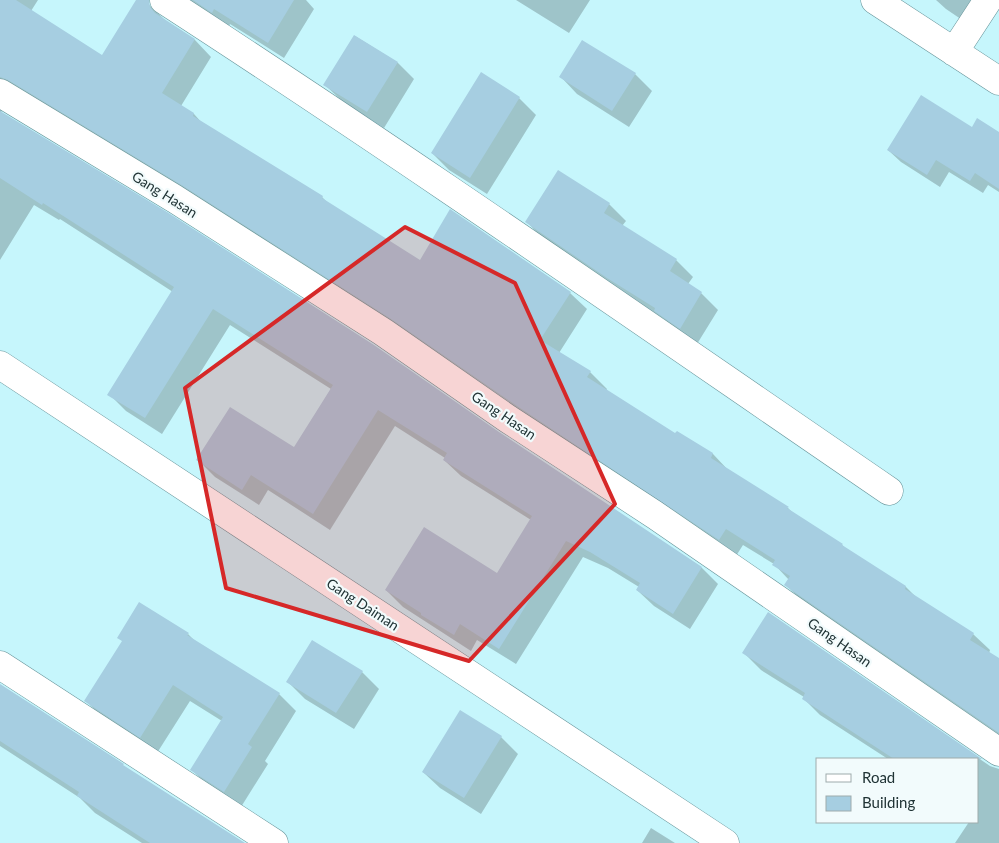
<svg xmlns="http://www.w3.org/2000/svg" width="999" height="843" viewBox="0 0 999 843" font-family="Lato,sans-serif">
  <rect width="100%" height="100%" fill="#c6f6fc"/>
  <path fill="#0003" d="M0,0H38L31,11L103,57L138,0H144L166,21L195,40L211,57L181,106L194,114L203,124L322,197L329,204L420,261L570,293L587,309L559,353L590,372L607,389L606,391L676,435L677,432L713,454L729,471L788,508L795,515L842,545L847,550L906,587L917,598L973,634L990,650L989,653L999,660V737L803,602L786,585L789,580L774,564L743,545L736,556L3,102L1,114L499,433L702,568L718,584L690,629L654,606L637,590L639,587L608,568L583,557L516,664L477,640L471,651L403,607L386,590L497,575L531,520L461,476L444,460L445,458L395,426L330,530L268,490L259,505L215,477L198,460L294,449L331,389L230,325L162,434L126,411L109,394L173,292L60,219L59,220L34,205L0,260Z
    M181,0H306L314,9L284,58L230,24L228,28Z
    M516,0H590L569,33Z
    M936,0H999L977,30L946,9Z
    M355,36L398,63L414,79L384,128L342,101L325,85Z
    M481,74L519,98L536,115L487,194L449,170L432,153Z
    M635,74L652,91L629,127L577,94L561,77Z
    M973,128L999,139V192L988,185L983,193L949,172L940,187L901,162L888,150Z
    M609,204L626,221L622,226L676,260L693,277L688,284L701,293L718,310L697,344L672,327L664,319L625,295L543,239L527,222Z
    M768,614L990,766L999,769V843H955L969,822H978V759H888L820,715L803,698L804,697L761,670L744,653Z
    M188,634L197,643L279,694L296,711L265,761L268,764L241,807L208,786L192,770L222,721L190,701L157,753L103,718L86,701Z
    M362,672L379,689L354,729L305,699L288,682Z
    M0,691L243,843H142L95,813L80,798L0,746Z
    M461,712L501,737L518,754L481,814L440,788L423,772Z
    M651,828L675,843H642Z"/>
  <path fill="#a6cee1" d="M0,0H16L102,55L136,0H149L150,7L155,13L195,39L162,93L194,113L193,116L323,196L322,198L420,260L450,209L571,292L540,340L591,371L587,377L675,433L677,431L713,453L711,458L789,507L787,508L843,544L842,545L906,586L905,589L974,633L970,640L999,658V733L784,585L790,576L772,565L775,560L726,529L719,540L517,406L391,319L183,186L8,80L0,77Z
    M193,0H294L268,43L214,9L212,13Z
    M354,35L398,62L367,112L323,85Z
    M582,40L636,73L612,111L559,77Z
    M481,72L520,97L470,178L431,153Z
    M921,95L972,127L977,118L999,132V189L975,173L970,181L936,160L927,175L887,150Z
    M0,111L167,212L374,345L499,432L702,567L673,614L636,590L640,583L590,552L566,541L499,649L460,624L454,635L421,615V613L385,590L424,527L497,573L532,516L443,460L447,453L378,410L313,514L251,475L242,490L196,460L230,407L294,447L333,385L213,309L145,418L107,395L174,287L43,203L42,205L0,178Z
    M558,170L610,203L604,213L677,259L670,271L702,292L680,329L654,311L655,308L607,278L525,222Z
    M139,602L189,633L187,635L280,693L248,744L252,747L224,792L190,770L223,717L173,685L140,738L84,701L122,641L117,638Z
    M768,612L982,759H894L802,699L805,693L742,653Z
    M312,640L363,671L336,713L286,682Z
    M0,684L124,764L123,765L245,843H150L77,796L79,792L0,741Z
    M460,710L502,736L464,798L422,772Z"/>
  <g fill="none" stroke-linecap="round" stroke-linejoin="round">
    <defs>
      <path id="street" d="M164,0C409,159 648,326 889,491
        M875,0L999,81
        M954,52L988,0
        M0,93L175,199L383,332L508,419L655,515L999,752
        M0,365L725,843
        M0,665L274,843"/>
    </defs>
    <use href="#street" stroke="#669399" stroke-width="29"/>
    <use href="#street" stroke="#fff" stroke-width="28"/>
  </g>
  <path fill="#d62828" fill-opacity="0.2" stroke="#d62828" stroke-width="4" stroke-linejoin="round" d="M405,227L515,283L615,504L469,661L226,588L185,388Z"/>
  <g text-anchor="middle" dominant-baseline="central" stroke-width="4.5" stroke-linejoin="round" paint-order="stroke">
    <g font-size="14" fill="#203335" stroke="#f2fbfc">
      <text transform="translate(165 194) rotate(32)">Gang Hasan</text>
      <text transform="translate(504 415) rotate(34)">Gang Hasan</text>
      <text transform="translate(363 604) rotate(33)">Gang Daiman</text>
      <text transform="translate(840 642) rotate(35)">Gang Hasan</text>
    </g>
  </g>
  <rect x="816" y="758" width="162" height="65" fill="#f2fbfc" stroke="#9eabac"/>
  <rect x="826" y="774" width="25" height="8" fill="#ffffff" stroke="#9eabac"/>
  <text x="862" y="783" font-size="15" fill="#203335">Road</text>
  <rect x="826" y="796" width="25" height="15" fill="#a6cee1" stroke="#9eabac"/>
  <text x="862" y="808" font-size="15" fill="#203335">Building</text>
</svg>
